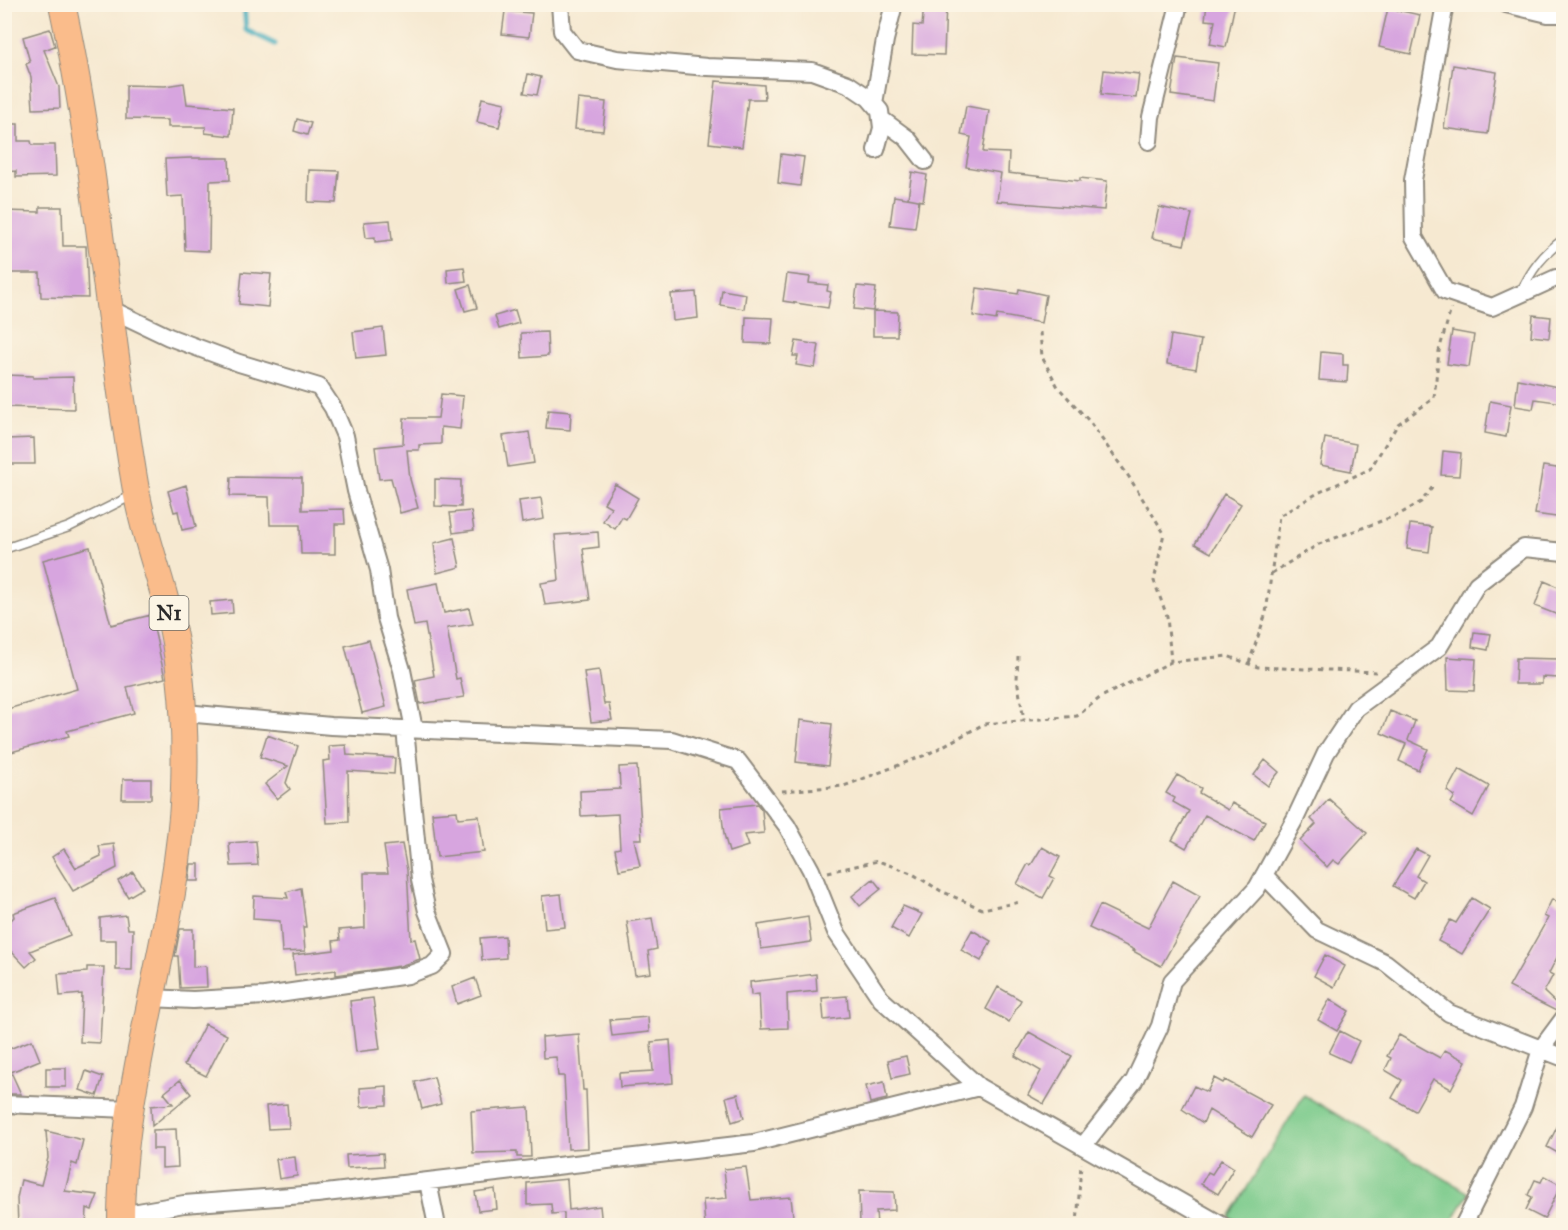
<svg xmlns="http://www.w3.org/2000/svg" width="1568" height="1230" viewBox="0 0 1568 1230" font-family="'IM FELL Great Primer',serif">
  <rect width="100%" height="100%" fill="#fcf5e5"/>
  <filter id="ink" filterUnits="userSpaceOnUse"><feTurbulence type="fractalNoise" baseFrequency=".0167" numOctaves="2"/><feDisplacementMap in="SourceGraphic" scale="12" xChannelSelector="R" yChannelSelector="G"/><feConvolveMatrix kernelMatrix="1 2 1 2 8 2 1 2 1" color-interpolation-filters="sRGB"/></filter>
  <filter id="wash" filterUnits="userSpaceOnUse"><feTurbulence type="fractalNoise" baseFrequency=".008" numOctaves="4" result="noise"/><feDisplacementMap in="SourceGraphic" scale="24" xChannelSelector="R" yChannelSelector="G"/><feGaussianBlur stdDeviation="1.35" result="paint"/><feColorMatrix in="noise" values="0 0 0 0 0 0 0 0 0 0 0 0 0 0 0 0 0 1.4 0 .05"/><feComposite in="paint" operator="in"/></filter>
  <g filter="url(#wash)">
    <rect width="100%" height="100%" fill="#f6e9d1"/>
    <path fill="#7aca8b" stroke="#527a5b" stroke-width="1.5" d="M1304,1095L1469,1193L1450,1225L1244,1226L1229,1217Z"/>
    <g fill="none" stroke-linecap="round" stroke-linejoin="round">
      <path stroke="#3eabbc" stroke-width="5" d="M244,4L246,30L275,44"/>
    </g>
    <g id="blocks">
      <path fill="#d7a5df" d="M924,4H946L944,55L912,54L913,25L922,26Z
        M1207,4H1235L1226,47L1210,44L1215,21L1205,20Z
        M1388,8L1420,15L1411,54L1379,47Z
        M505,11L532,13L529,37L502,34Z
        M50,29L55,46L44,50L59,87L60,108L33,109L31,77L26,64L30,62L23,37Z
        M1177,58L1218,63L1213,101L1171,95Z
        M1453,65L1497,72L1488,134L1444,128Z
        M1104,70L1139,74L1136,98L1101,94Z
        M528,74L541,77L537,95L524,93Z
        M716,81L764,85L765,99H748L742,147L709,143Z
        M184,83L187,104L233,108L231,136L205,133L206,127H168V120L126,119V85L165,86Z
        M482,98L505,103L499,127L477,122Z
        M578,99L606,102L603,131L575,129Z
        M966,106L989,110L983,152L1009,153L1008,173L1080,181V178L1107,181L1104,210L997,201L1001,173L966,167L971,137L961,135Z
        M297,119L311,123L307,135L294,131Z
        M4,124H18V141H31L32,145H55L56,176L16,177V171L4,172Z
        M781,154L804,157L800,186L778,183Z
        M191,158H229L230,180L210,181L209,251L185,250L183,196L167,197L165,159Z
        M309,170L339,171L336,203L308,202Z
        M912,172L927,175L923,201L908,198Z
        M894,196L919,200L915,228L890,225Z
        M40,207H62L63,246H86L88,298L41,297L40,273H4V211L40,212Z
        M1159,207L1192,214L1184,245L1152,238Z
        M390,220L392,240L375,242V237L366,238L364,222Z
        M464,267L466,281L448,283L447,269Z
        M242,272L271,274L268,307L239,304Z
        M787,274L810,277L809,283L828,285L827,291L831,292L828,308L783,301Z
        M470,285L477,308L465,311L458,289Z
        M857,286L876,288L873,311L854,309Z
        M977,288L1018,294L1019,289L1046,295L1041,323L997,315L996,320L973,316Z
        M722,290L746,294L744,309L720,305Z
        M696,292L698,318L673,321L671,294Z
        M515,310L519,323L499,329L495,316Z
        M873,311L898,312L897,336H873Z
        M1533,315L1551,317L1549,338L1531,336Z
        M746,317L773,318L771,344L745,343Z
        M383,328L386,355L356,358L353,332Z
        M1452,331L1474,335L1469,367L1447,364Z
        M547,332L548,356L522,358L521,333Z
        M1171,335L1201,340L1196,369L1167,364Z
        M796,341L819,345L815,368L796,365L798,356H793Z
        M1321,352L1343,354V365H1348L1347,382L1319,380Z
        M5,375L33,376V378L73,377L74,409L5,407Z
        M1518,379L1563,388V403L1535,399L1533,409L1515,406Z
        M441,394L463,396L460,429L441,427V444L419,445V450H407L410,479L418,508L400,513L391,478L379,479L375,447L403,444L404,418H438Z
        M1490,401L1511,405L1506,437L1485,433Z
        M548,410L571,412L570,430L546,428Z
        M529,432L534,463L508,467L503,436Z
        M34,438L35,464H6V439Z
        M1325,438L1356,444L1351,471L1320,465Z
        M1443,451L1461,453L1459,476L1441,475Z
        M1543,466L1563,469V518L1535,514Z
        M231,477L302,478V510L344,509L345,524H335V554H301L300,525H270L269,497L230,496Z
        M435,479L461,480V507L435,506Z
        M615,484L638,498L626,519L622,517L615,529L603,521L611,507L604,503Z
        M186,485L196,527L182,530L178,511L174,512L168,491Z
        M1224,494L1241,504L1211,553L1195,544Z
        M541,498L544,519L522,523L519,501Z
        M471,511L474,530L453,533L450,513Z
        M1410,524L1432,527L1429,552L1407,549Z
        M598,532L599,547L583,549L590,600L545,605L541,583L559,580L555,535Z
        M454,538L460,567L437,573L434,543Z
        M90,547L111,625L151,615L165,678L127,687L134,713L67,731L69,736L4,754V710L77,689L43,560Z
        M1544,581L1563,589V617L1535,606Z
        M438,583L444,613L469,608L473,624L447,628L456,679L460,678L464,697L420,704L415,680L434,676L425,624L414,626L407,589Z
        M232,600L233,613L211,615L210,602Z
        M1474,632L1491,634L1488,650L1472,647Z
        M369,640L386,707L362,713L345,646Z
        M1447,657L1476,659L1474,691L1448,690Z
        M1516,658L1560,659L1559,678L1542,677V684H1515Z
        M599,670L604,704H609L612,720L591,722L584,672Z
        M1390,711L1415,721L1408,740L1428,749L1418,770L1399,761L1406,744L1381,733Z
        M800,720L832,724L828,766L796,762Z
        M267,735L298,746L286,783L290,789L277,799L265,784L288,766L260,757Z
        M346,745L347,755L395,758L394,774L348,771L349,822L327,823L323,761L330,760L329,746Z
        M1265,760L1279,772L1268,786L1254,775Z
        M637,766L642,839H634L640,866L619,870L615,849L620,848L618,814L581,816L580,791L620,789L619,767Z
        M1459,769L1489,786L1473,816L1451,803L1455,796L1447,791Z
        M1177,775L1201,788L1199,793L1228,810L1232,803L1265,821L1254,841L1205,815L1186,848L1172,840L1189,811L1173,802L1175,798L1166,793Z
        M123,779H151V799H122Z
        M1329,799L1367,833L1339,864L1333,860L1327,867L1300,841L1316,824L1311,819Z
        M757,804L762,810L764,833L744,835L748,846L729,852L724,834L721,808Z
        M457,811L458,818L479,816L484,852L437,857L432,813Z
        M256,841L258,865L231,866L229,843Z
        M114,844L117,868L73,891L52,857L64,849L76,868L101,856L99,846Z
        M402,844L407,870L411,940L415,939L420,959L400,966L336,975V970L295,975L293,955L334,950L333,941L340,940L339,930L365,928L364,873H388L384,846Z
        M1042,847L1060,857L1050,876L1054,878L1043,898L1017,884L1028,864L1031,865Z
        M1416,849L1428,855L1416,876L1424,881L1414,898L1393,886Z
        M191,864H199V881H189Z
        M133,872L143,888L128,897L118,881Z
        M873,879L881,889L860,906L852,896Z
        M1173,881L1200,896L1161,966L1133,951L1135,950L1089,928L1100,905L1148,928Z
        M301,888L306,927H303L305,951L282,952L280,921L253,919L254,896L288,898L286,892Z
        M561,894L565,927L545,929L542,896Z
        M55,898L70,935L30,951L36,958L26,967L12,952L4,960V927L14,917L13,913Z
        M1472,898L1490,909L1462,954L1438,941L1450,920L1456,923Z
        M1552,899L1563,906V946L1549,973L1553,975L1544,992L1561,1008L1556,1011L1509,987L1548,918L1544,916Z
        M903,906L922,914L909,938L891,928Z
        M126,915L128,929H133L132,970H116V940H100V918Z
        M808,917L811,942L761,949L758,925Z
        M652,918L657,949L648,951L651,973L635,975L627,922Z
        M180,929H193V967L206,966L207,987L180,988L178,956H175Z
        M972,930L991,941L981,961L961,950Z
        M505,936L506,958L482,960L480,938Z
        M1325,955L1345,966L1334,987L1314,976Z
        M87,967H104L100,1043L80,1042L82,994L60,996L58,974L87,972Z
        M816,974L817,991L787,994L788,1028L761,1029L759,994L751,995L750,982Z
        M475,978L481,995L457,1004L452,987Z
        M998,987L1021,1000L1009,1022L986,1009Z
        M847,996L849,1017L824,1020L822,998Z
        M373,998L380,1049L356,1052L350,1001Z
        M1330,999L1349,1011L1337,1031L1318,1020Z
        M648,1017L649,1032L612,1036L610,1020Z
        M205,1024L227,1035L206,1076L184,1065Z
        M1340,1031L1359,1041L1349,1062L1329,1053Z
        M1029,1032L1072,1056L1044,1104L1028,1095L1041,1071L1015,1056Z
        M579,1034L583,1090H586L588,1148L568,1149L564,1076H558L556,1057L543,1058L542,1037Z
        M1399,1035L1440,1058L1445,1050L1466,1061L1451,1089L1433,1079L1415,1111L1392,1098L1402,1080L1385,1070L1391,1058L1387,1056Z
        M32,1040L40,1060L11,1072L21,1094H4V1051Z
        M670,1040L673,1083L620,1087L619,1073L653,1071L651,1042Z
        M906,1056L910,1074L892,1078L888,1060Z
        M46,1068H66V1087H46Z
        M86,1071L103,1077L97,1096L80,1090Z
        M434,1077L441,1104L422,1109L415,1082Z
        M1214,1078L1223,1083L1225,1080L1271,1105L1252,1137L1209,1110L1203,1123L1182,1109L1194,1086L1207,1092Z
        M180,1080L191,1094L152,1126L151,1106L173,1104L164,1093Z
        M884,1082L887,1099L870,1103L866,1086Z
        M387,1086V1105L361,1107L360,1088Z
        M738,1094L744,1118L732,1122L726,1097Z
        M287,1104L289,1128L268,1129L266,1106Z
        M529,1107L531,1157H517V1152L473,1153L471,1111Z
        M1563,1115V1156L1547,1147Z
        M176,1129L178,1167L162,1168V1149H153V1130Z
        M46,1131L83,1140L77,1165L72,1163L65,1191L98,1195L92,1210L87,1208L86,1226H18L17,1198L21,1180L41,1185L48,1158Z
        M383,1153L384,1166L347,1168L346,1155Z
        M295,1157L297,1176L279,1179L276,1159Z
        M1221,1160L1234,1168L1218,1194L1201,1184L1208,1172L1212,1174Z
        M746,1167L751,1200L791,1197L794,1226H705L703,1200L727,1198L724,1169Z
        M1544,1176L1561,1185L1544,1219L1526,1210L1532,1197L1528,1195L1535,1180L1541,1182Z
        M567,1179L569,1210L600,1206L602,1226H564V1213L552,1214L551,1204L527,1205V1183Z
        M495,1189L497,1209L478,1211L475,1192Z
        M859,1191L894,1192L895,1210L876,1211L877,1226H860Z"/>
    </g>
  </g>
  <g filter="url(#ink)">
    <use href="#blocks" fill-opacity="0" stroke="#908a7e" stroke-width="1.5"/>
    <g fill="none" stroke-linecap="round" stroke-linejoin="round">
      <defs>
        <path id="lane" d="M1520,294C1531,270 1543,254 1564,239
          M4,549L69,527L133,495"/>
        <path id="street" d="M560,4L562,31L577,50L617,59L707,67L812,71L848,84L869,98L880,111L882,128L876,150
          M1445,4L1413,180L1414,237L1445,291L1492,307L1556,278H1564
          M1506,4L1548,14H1564
          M874,103L885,40L894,4
          M881,119L907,138L925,161
          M1149,141L1151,117L1179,4
          M108,308L169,337L239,363L319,387L333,408L345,436L356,491L379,570L386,618L402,670L414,729
          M185,713L331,726L672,740L738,761L787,826L811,870L836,932L881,999L979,1087L1223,1226
          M1264,875L1317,930L1386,963L1449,1013L1564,1058
          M150,998L193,1000L265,996L408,975L432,966L444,954L427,911L420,880L405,729
          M4,1104L129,1109
          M1083,1146L1134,1081L1160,1026L1172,981L1257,888L1296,817L1326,753L1356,708L1439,647L1477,584L1524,548L1564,552
          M428,1182L437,1226
          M121,1215L184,1204L317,1194L754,1143L979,1087
          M1463,1226L1523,1107L1541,1049L1564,1018"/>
        <path id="primary" d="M62,4C97,165 108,329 136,490C143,531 158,570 168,610C183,668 186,730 184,789C177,936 120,1077 121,1226"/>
      </defs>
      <use href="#lane" stroke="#908a7e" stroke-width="11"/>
      <use href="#street" stroke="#908a7e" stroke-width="20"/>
      <use href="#primary" stroke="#908a7e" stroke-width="28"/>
      <path stroke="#908a7e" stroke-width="3" stroke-dasharray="4.5 4.5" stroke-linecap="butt" d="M1040,332L1042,357L1058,387L1089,421L1129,477L1164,533L1154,581L1167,616L1171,662
        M1272,573L1319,544L1400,514L1421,502L1435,484
        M1018,656L1017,679L1024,720
        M1249,663L1266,613L1279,516L1318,493L1370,469L1398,424L1434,398L1439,351L1451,309
        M782,791L844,786L928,754L984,724L1077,716L1101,697L1171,662L1227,656L1258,667L1377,672
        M828,872L878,861L911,873L941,891L982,909L1021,902
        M1077,1226L1081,1163"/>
      <use href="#lane" stroke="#fff" stroke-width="8"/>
      <use href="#street" stroke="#fff" stroke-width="16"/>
      <use href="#primary" stroke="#fabc8b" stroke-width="26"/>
    </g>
  </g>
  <g text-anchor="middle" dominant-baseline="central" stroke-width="5" stroke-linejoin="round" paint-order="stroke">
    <rect fill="#fcf5e5" stroke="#6a6863" stroke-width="1.5" x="149.5" y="596" width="39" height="34" rx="4.5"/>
    <g font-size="20" font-weight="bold" fill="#2b2b2b">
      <text x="169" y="613">N1</text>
    </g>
  </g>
  <rect width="1568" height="1230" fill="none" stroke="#fcf5e5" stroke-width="24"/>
</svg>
